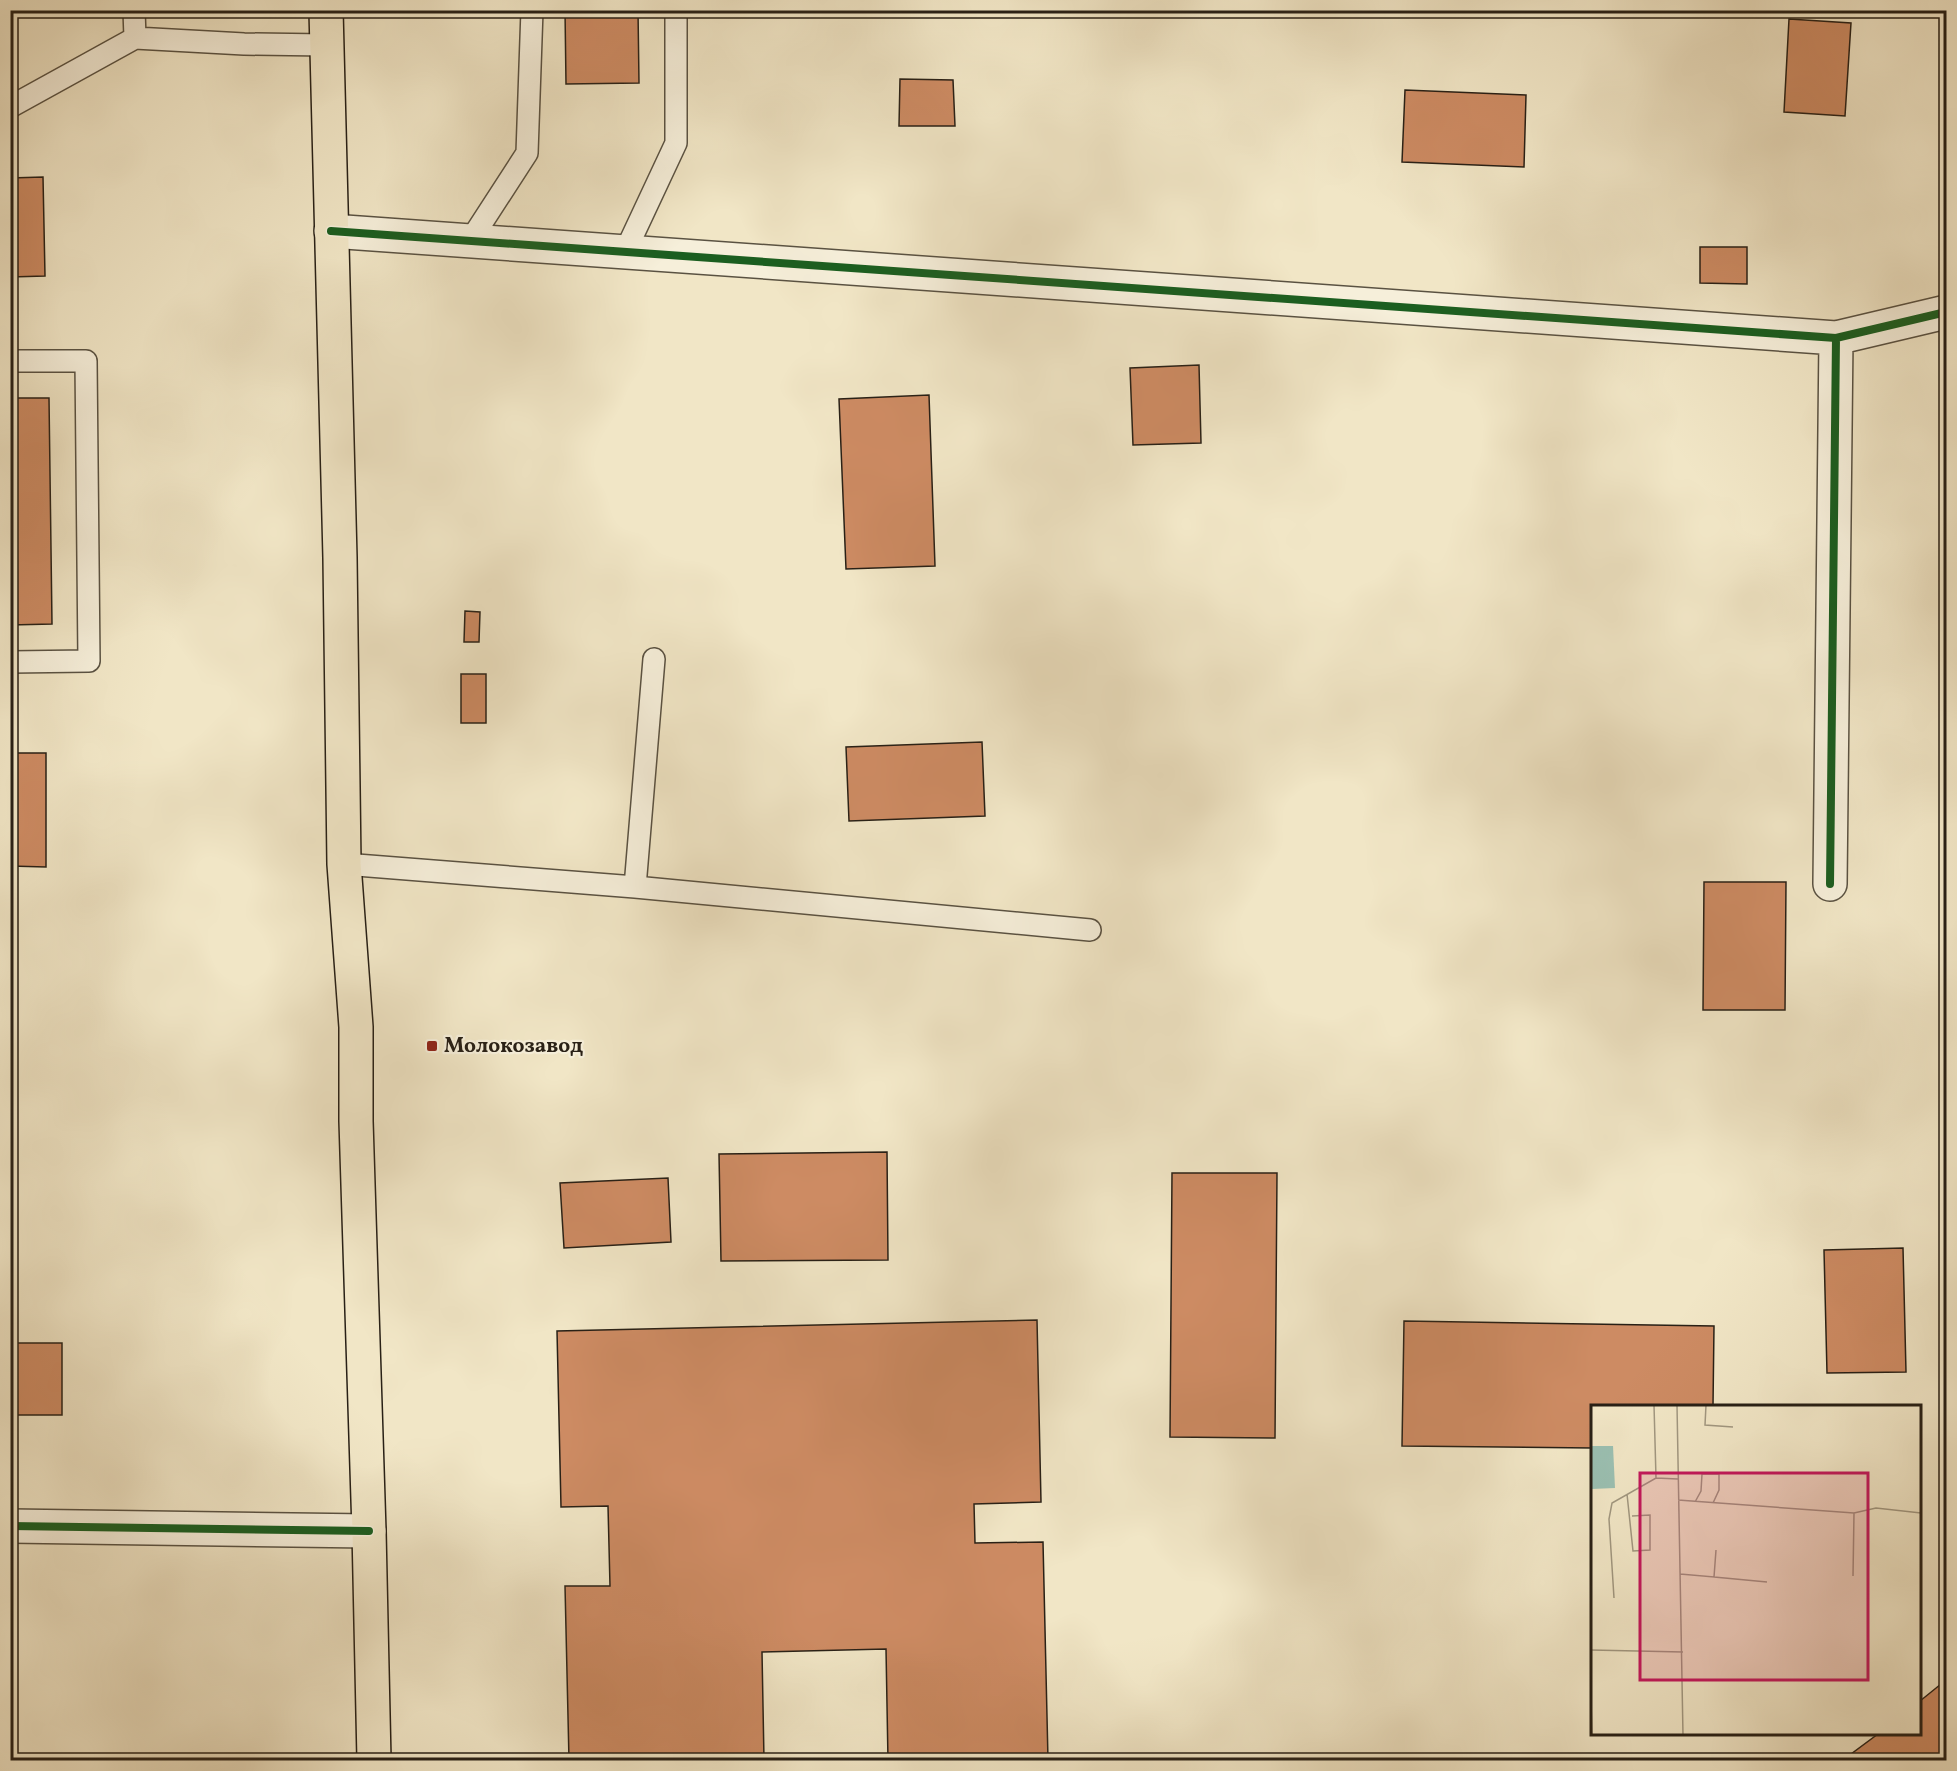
<svg xmlns="http://www.w3.org/2000/svg" width="1957" height="1771" viewBox="0 0 1957 1771" font-family="Vollkorn,serif">
  <rect width="100%" height="100%" fill="#f1e6c6"/>
  <filter id="stains"><feTurbulence type="fractalNoise" baseFrequency=".00333" numOctaves="4"/><feColorMatrix values="0 0 0 0 .2 0 0 0 0 .09 0 0 0 0 .02 0 0 0 .5 -.17"/></filter>
  <radialGradient id="worn" r=".72"><stop offset=".6" stop-color="#630" stop-opacity="0"/><stop offset="1" stop-color="#630" stop-opacity=".3"/></radialGradient>
  <path fill="#cd8b63" stroke="#282016" stroke-width="1.5" d="M565,10H638L639,83L566,84Z
    M1789,19L1851,23L1845,116L1784,112Z
    M900,79L953,80L955,126H899Z
    M1405,90L1526,95L1524,167L1402,162Z
    M43,177L45,276L10,277V178Z
    M1700,247H1747V284L1700,283Z
    M1199,365L1201,443L1133,445L1130,368Z
    M929,395L935,566L846,569L839,399Z
    M10,398H49L52,624L10,625Z
    M465,611L480,612L479,642H464Z
    M461,674H486V723H461Z
    M982,742L985,816L849,821L846,747Z
    M10,753H46V867L10,866Z
    M1704,882H1786L1785,1010H1703Z
    M887,1152L888,1260L721,1261L719,1154Z
    M1172,1173H1277L1275,1438L1170,1437Z
    M668,1178L671,1242L564,1248L560,1183Z
    M1903,1248L1906,1372L1827,1373L1824,1250Z
    M1037,1320L1041,1502L974,1504L975,1543L1043,1542L1048,1760H888L886,1649L762,1652L764,1760H569L565,1586H610L608,1506L561,1507L557,1331Z
    M1404,1321L1714,1326L1713,1406H1592V1448L1402,1446Z
    M10,1343H62V1415H10Z
    M1946,1680V1760H1843L1878,1734H1920V1701Z"/>
  <g fill="none" stroke-linecap="round" stroke-linejoin="round">
    <defs>
      <path id="service" d="M134,10L135,38
        M10,107L135,38L244,44L327,45
        M470,241L527,153L532,10
        M625,252L676,143V10
        M10,361H86L89,661L10,662
        M344,864L635,887L654,659
        M635,887L1090,930"/>
      <path id="minor" d="M331,231L1836,338L1946,312
        M1830,884L1836,338
        M10,1526L369,1531"/>
      <path id="trunk" d="M326,10L340,558L344,864L356,1027V1121L369,1531L374,1760"/>
    </defs>
    <use href="#service" stroke="#5a5242" stroke-width="24"/>
    <use href="#minor" stroke="#5a5242" stroke-width="36"/>
    <use href="#trunk" stroke="#282016" stroke-width="36"/>
    <use href="#service" stroke="#f6efda" stroke-width="21"/>
    <use href="#minor" stroke="#f6efda" stroke-width="33"/>
    <use href="#trunk" stroke="#f1e6c6" stroke-width="33"/>
    <defs>
      <path id="cycleway" d="M331,231L1836,338L1946,312
        M1830,884L1836,338
        M10,1526L369,1531"/>
    </defs>
    <use href="#cycleway" stroke="#f6efda" stroke-width="11"/>
    <use href="#cycleway" stroke="#1b5e20" stroke-width="8"/>
  </g>
  <rect fill="#8f2418" stroke="#f6efda" stroke-width="2" x="426" y="1040" width="12" height="12" rx="3"/>
  <g text-anchor="middle" dominant-baseline="central" stroke-width="4.5" stroke-linejoin="round" paint-order="stroke">
    <g font-size="21" font-weight="bold" fill="#282016" stroke="#f6efda" text-anchor="start">
      <text x="444" y="1046">Молокозавод</text>
    </g>
  </g>
  <g transform="translate(1591 1405)">
    <rect width="330" height="330" fill="#f1e6c6"/>
    <path d="M0,41H22L24,83L1,84Z" fill="#9bc0b2"/>
    <path fill="none" stroke="#a19780" stroke-width="1.5" d="M63,0L65,73M86,0L92,330M115,0L114,20L142,22M36,89L42,146L59,145V110L41,111M87,95L263,108L285,103L330,108M104,97L110,86L111,69H128V85L122,98M89,169L123,172L125,145M262,171L263,108M123,172L176,177M23,193L18,114L21,98L65,73L87,74M0,245L92,247M0,298L1,330"/>
    <path fill="#c2185b" fill-opacity="0.15" stroke="#c2185b" stroke-width="3" d="M49,68H277V275H49Z"/>
    <rect width="330" height="330" fill="none" stroke="#282016" stroke-width="3"/>
  </g>
  <rect width="1957" height="1771" fill="none" stroke="#f1e6c6" stroke-width="36"/>
  <rect x="12" y="12" width="1933" height="1747" fill="none" stroke="#282016" stroke-width="3"/>
  <rect x="18" y="18" width="1921" height="1735" fill="none" stroke="#282016" stroke-width="1.5"/>
  <rect width="100%" height="100%" filter="url(#stains)"/>
  <rect width="100%" height="100%" fill="url(#worn)"/>
</svg>
